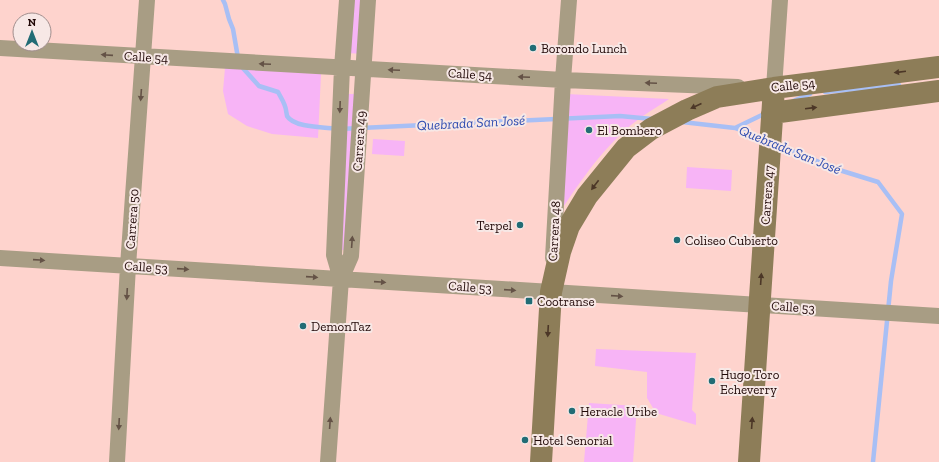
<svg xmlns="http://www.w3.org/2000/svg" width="939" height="462" viewBox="0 0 939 462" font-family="'Zilla Slab',serif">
  <rect width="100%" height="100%" fill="#fed3cd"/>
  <path fill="#f7b4f6" d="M352,0H364L361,54L349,53Z
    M225,68L321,74L318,138L272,134L247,126L228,114L223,91Z
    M347,94H356L347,250H338Z
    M566,94L669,99C661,105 651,110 643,116C610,139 586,173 564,206Z
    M373,139L405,141L404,156L372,154Z
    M687,167L732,170L731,191L686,188Z
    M596,349L696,353L692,410L696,414V425L656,413L647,398V372L595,366Z
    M589,403L637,406L633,462H584Z"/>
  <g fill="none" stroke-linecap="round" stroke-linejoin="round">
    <path stroke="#a8bff5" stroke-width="4.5" d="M223,0L225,4L229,19L233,29L238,58
      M241,66L259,86L278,92C281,98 285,103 286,110C286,111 287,115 287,116C294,128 326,127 339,129L620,116L652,119
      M825,92L899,85
      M793,101L810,94
      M682,122L735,128L764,139
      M735,128L766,113
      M776,144L836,169L878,182L902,214L891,281L873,462"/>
    <path stroke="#a89d84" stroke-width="16" d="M0,48L563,80L738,87
      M764,88H774L780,0
      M0,258L939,316
      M553,258L563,80L569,0
      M341,279L334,255L342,68L347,0
      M117,462L128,266L147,0
      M328,462L341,279L351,256L368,0"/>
    <path stroke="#8d7d58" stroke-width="22" d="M772,113L939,91
      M541,462L551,292L560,252L569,226L587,196L626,148L651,129L687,110L717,97L774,88L939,67
      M749,462L774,88"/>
  </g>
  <defs><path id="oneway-solid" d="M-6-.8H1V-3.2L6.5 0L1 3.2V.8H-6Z"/></defs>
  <g fill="#645246">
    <use href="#oneway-solid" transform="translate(107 55) rotate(-176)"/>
    <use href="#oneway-solid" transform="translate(265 64) rotate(-177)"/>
    <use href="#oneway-solid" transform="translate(394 70) rotate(-177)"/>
    <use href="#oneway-solid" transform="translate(524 77) rotate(-177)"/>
    <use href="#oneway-solid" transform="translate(651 83) rotate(-178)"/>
    <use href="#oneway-solid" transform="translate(141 95) rotate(94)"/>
    <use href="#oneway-solid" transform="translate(340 107) rotate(92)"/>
    <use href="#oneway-solid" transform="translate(352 242) rotate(-86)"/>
    <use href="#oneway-solid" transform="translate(39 260) rotate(4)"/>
    <use href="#oneway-solid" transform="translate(183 269) rotate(4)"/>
    <use href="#oneway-solid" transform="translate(312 277) rotate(4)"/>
    <use href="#oneway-solid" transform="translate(380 282) rotate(4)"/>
    <use href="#oneway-solid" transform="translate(510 290) rotate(4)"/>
    <use href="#oneway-solid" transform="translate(127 294) rotate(93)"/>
    <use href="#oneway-solid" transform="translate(617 296) rotate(4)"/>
    <use href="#oneway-solid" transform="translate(330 423) rotate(-86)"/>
    <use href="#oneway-solid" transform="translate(119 424) rotate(93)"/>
  </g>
  <g fill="#4c3727">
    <use href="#oneway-solid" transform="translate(900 72) rotate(173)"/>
    <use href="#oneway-solid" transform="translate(696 106) rotate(156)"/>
    <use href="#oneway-solid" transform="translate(811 108) rotate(-7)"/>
    <use href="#oneway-solid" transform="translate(595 185) rotate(127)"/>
    <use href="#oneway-solid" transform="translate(761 279) rotate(-86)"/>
    <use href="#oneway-solid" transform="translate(548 331) rotate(93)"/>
    <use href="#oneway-solid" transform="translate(752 423) rotate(-86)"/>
  </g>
  <g fill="#226c75" stroke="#f7e8e6" stroke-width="1.5">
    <circle cx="533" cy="48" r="4"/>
    <circle cx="589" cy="130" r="4"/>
    <circle cx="520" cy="225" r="4"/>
    <circle cx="677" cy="240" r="4"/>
    <rect x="525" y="297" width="8" height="8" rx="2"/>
    <circle cx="303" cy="326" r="4"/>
    <circle cx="712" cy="381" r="4"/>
    <circle cx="572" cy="411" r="4"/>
    <circle cx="525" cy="440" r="4"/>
  </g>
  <g text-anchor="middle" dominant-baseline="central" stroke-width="4" stroke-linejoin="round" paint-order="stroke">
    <g font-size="13" fill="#200807" stroke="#f7e8e6" text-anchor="start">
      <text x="541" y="48">Borondo Lunch</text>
      <text x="597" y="130">El Bombero</text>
      <text x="512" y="225" text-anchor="end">Terpel</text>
      <text x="685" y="240">Coliseo Cubierto</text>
      <text x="537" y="301">Cootranse</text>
      <text x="311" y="326">DemonTaz</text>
      <text x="720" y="374">Hugo Toro<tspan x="720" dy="15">Echeverry</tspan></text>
      <text x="580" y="411">Heracle Uribe</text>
      <text x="533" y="440">Hotel Senorial</text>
    </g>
    <g font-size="13" fill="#200807" stroke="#f7e8e6">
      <text transform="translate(146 57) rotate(3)">Calle 54</text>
      <text transform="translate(470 74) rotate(3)">Calle 54</text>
      <text transform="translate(793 85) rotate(-6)">Calle 54</text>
      <text transform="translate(359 141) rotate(-86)">Carrera 49</text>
      <text transform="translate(767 195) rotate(-86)">Carrera 47</text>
      <text transform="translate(132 219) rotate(-86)">Carrera 50</text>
      <text transform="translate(554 231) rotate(-87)">Carrera 48</text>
      <text transform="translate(146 267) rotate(4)">Calle 53</text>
      <text transform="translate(470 287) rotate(4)">Calle 53</text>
      <text transform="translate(793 307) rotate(4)">Calle 53</text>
    </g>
    <g font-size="14" font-style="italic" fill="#2d4bb0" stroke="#f7e8e6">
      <text transform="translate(471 123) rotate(-3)">Quebrada San José</text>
      <text transform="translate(790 150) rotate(22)">Quebrada San José</text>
    </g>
  </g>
  <g transform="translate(32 32)"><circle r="19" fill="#f7e8e6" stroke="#a18e8d"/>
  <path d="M0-3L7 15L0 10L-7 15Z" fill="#226c75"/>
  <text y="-6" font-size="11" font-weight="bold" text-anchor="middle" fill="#200807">N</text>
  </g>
</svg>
